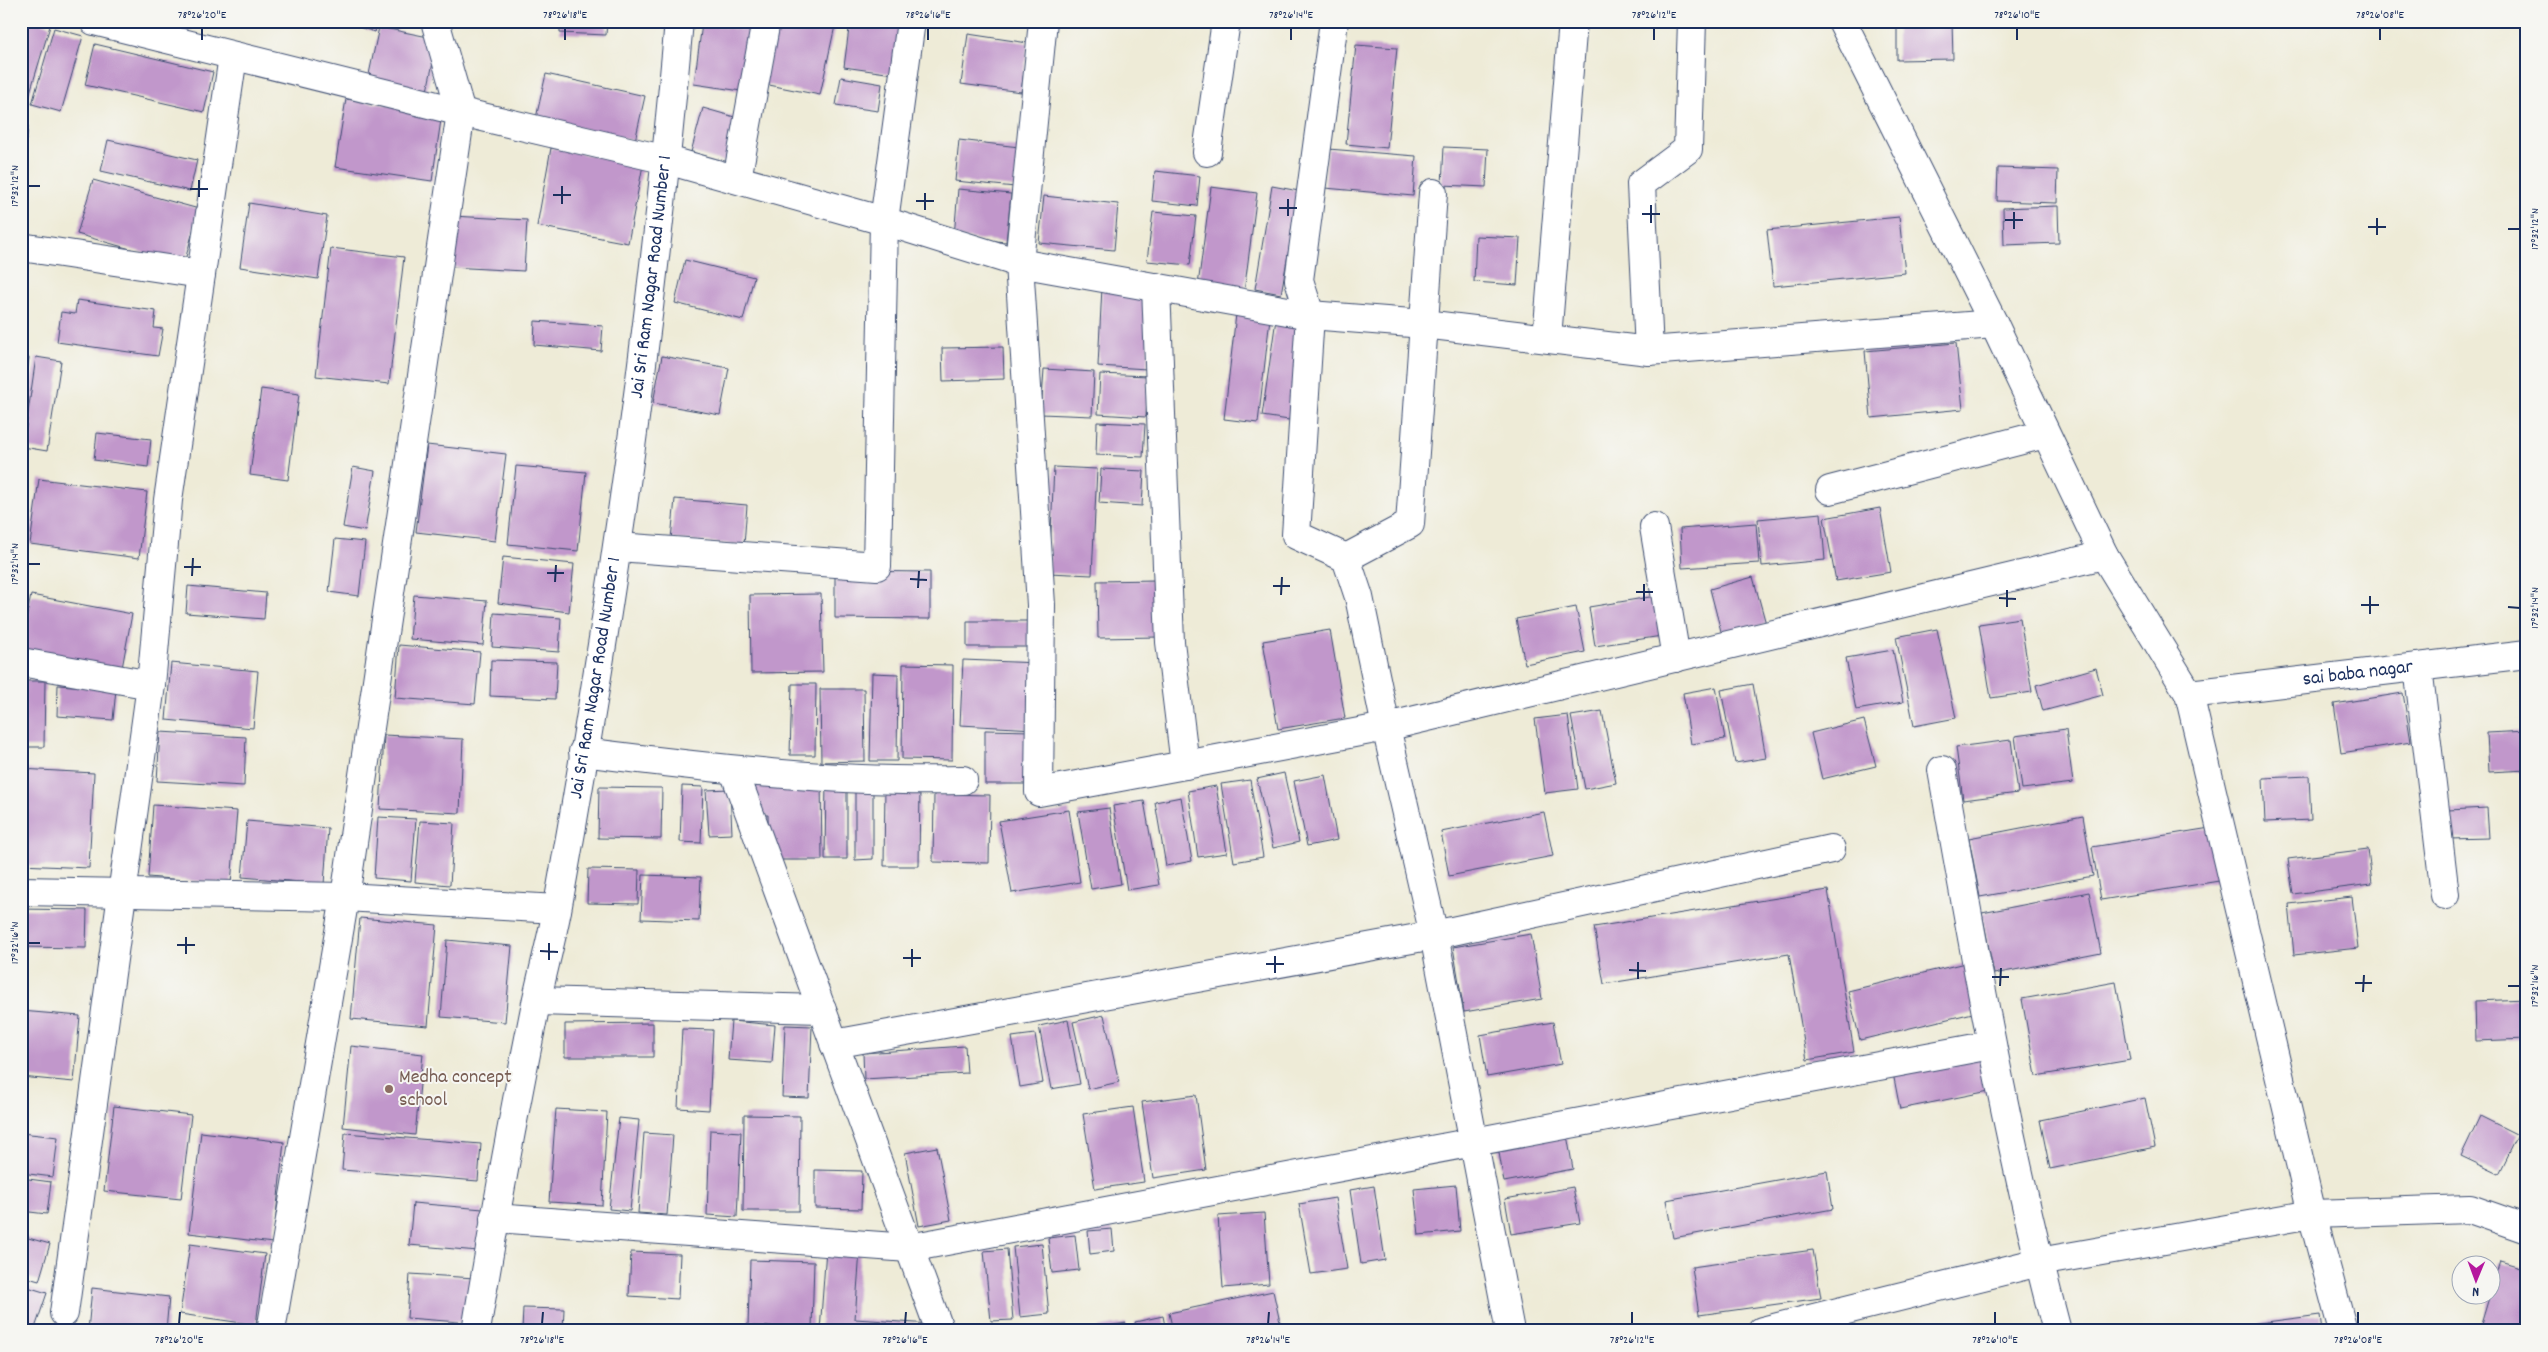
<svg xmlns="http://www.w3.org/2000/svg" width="2548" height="1352" viewBox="0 0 2548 1352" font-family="Dekko,sans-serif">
  <rect width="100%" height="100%" fill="#f6f6f2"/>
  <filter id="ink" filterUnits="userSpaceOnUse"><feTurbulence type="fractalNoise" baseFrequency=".02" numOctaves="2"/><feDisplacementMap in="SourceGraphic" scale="10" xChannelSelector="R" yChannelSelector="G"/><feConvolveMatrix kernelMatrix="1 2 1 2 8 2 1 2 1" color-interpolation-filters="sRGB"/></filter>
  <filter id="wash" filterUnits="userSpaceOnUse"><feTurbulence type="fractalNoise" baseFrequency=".0096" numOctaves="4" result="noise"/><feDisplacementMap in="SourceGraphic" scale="20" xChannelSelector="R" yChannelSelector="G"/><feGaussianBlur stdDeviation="1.12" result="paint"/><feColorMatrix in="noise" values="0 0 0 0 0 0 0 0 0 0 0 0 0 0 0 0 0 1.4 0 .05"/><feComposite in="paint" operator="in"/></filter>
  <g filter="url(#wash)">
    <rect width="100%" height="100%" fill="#eeebd7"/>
    <g id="blocks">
      <path fill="#c197cb" d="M21,21H35L50,26L25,109L21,108Z
        M339,21H378L375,32Z
        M560,21H607L606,35L560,33Z
        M638,21H655L654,24Z
        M778,21H836L820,95L764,84Z
        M850,21L900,23L893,74L844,67Z
        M1897,21H1952L1953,59L1897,60Z
        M702,24L757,32L748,92L694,84Z
        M379,27L438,39L427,91L368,79Z
        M54,28L83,36L61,112L32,104Z
        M968,34L1028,43L1021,92L961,84Z
        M95,44L213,72L204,112L85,85Z
        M1356,45L1397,48L1387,148L1346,144Z
        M546,74L645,96L635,141L536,118Z
        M841,77L882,84L878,111L836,105Z
        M346,99L442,113L432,181L335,167Z
        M703,108L745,120L732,164L691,152Z
        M21,125L28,126L23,175H21Z
        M108,140L197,160L190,191L101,171Z
        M959,140L1019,147L1015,187L955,181Z
        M1444,147L1488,149L1486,187L1442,185Z
        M551,148L643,165L628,243L537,226Z
        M1328,149L1416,156L1413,196L1325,188Z
        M1998,168L2058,170L2057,203L1997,201Z
        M1155,171L1200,176L1197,206L1152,201Z
        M93,180L199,209L184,264L77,234Z
        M1272,186L1299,191L1281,294L1255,289Z
        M1211,187L1257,193L1243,300L1197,293Z
        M958,189L1011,194L1006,242L954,237Z
        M1044,196L1118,204L1114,250L1039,243Z
        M249,203L327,216L318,279L240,267Z
        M2058,206L2059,243L2004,245L2003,208Z
        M1153,212L1196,216L1190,265L1147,261Z
        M452,216L527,220L524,271L450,267Z
        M1899,217L1905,273L1773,286L1767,230Z
        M1476,236L1520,238L1517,285L1474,282Z
        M331,248L404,257L389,384L316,376Z
        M685,260L754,277L743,320L675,303Z
        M1102,287L1151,289L1147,369L1098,366Z
        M77,300L156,311L154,328L163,329L158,356L57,342L61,312L75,314Z
        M1236,314L1270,318L1258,423L1224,419Z
        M1276,319L1303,323L1289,420L1262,416Z
        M535,321L603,326L601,351L534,345Z
        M1956,343L1963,409L1871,418L1865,351Z
        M1003,347L1004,379L943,381L942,348Z
        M662,356L729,368L720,415L653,403Z
        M21,357L29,358L22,408H21Z
        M36,357L61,361L47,451L23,447Z
        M1044,369L1094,372L1092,416L1041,414Z
        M1100,374L1148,376L1146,417L1098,414Z
        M261,389L299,394L288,480L250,475Z
        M1097,422L1145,424L1143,457L1096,455Z
        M97,433L151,439L148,467L94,460Z
        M427,445L506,454L495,541L416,532Z
        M516,466L586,472L578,551L508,544Z
        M353,467L375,471L365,531L343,527Z
        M1054,467L1097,469L1092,575L1049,573Z
        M1101,469L1144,471L1142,506L1099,503Z
        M39,479L147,492L139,558L30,544Z
        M675,499L747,505L744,545L671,539Z
        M1880,508L1891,572L1836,581L1824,518Z
        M1821,513L1825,560L1762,566L1758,519Z
        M1756,523L1759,563L1682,568L1680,529Z
        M335,539L365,542L359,596L329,592Z
        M503,557L574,564L569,612L498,603Z
        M835,571L930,572V619L835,618Z
        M1753,577L1766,624L1722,635L1710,589Z
        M1157,580L1158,637L1098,638L1097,581Z
        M188,586L266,593L264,619L186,613Z
        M821,594L823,672L751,673L750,595Z
        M31,595L132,614L120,679L21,660V644Z
        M414,595L487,601L483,645L410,639Z
        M1656,596L1662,636L1595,646L1589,607Z
        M1576,607L1585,652L1525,664L1516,619Z
        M494,613L561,618L559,652L492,647Z
        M2020,618L2032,692L1991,698L1979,624Z
        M967,621H1031V647H967Z
        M1937,629L1956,718L1914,726L1896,637Z
        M1330,630L1345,718L1278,729L1263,641Z
        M399,645L480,652L475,704L395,698Z
        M1893,650L1903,702L1856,710L1846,658Z
        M491,660L557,662L555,699L490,696Z
        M963,660L1038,663L1035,729L960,725Z
        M171,663L258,671L253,728L166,720Z
        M903,664L953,665L952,760L902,759Z
        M2096,668L2103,695L2043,711L2036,685Z
        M872,673L898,674L897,761H870Z
        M21,681H45L44,747H21Z
        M792,684H816L815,755H790Z
        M1753,684L1766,758L1735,763L1721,690Z
        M58,685L116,689L113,720L57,716Z
        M1716,687L1725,739L1691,744L1683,693Z
        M820,689H864L865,761L821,762Z
        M2403,693L2411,742L2341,753L2334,704Z
        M1602,711L1616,783L1585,789L1571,716Z
        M1568,715L1578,789L1545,793L1535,719Z
        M1864,720L1876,766L1822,779L1811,733Z
        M2066,729L2073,783L2022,789L2015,736Z
        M985,730L1033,731L1032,784H985Z
        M2527,731V770L2489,772L2487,733Z
        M160,732L246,737L244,786L157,781Z
        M384,735L463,739L460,813L380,809Z
        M2011,740L2018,793L1963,800L1956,747Z
        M21,769L94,773L89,868L21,865Z
        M1284,773L1299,842L1273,848L1257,779Z
        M1325,775L1337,840L1307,846L1294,781Z
        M2309,776L2311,820L2265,822L2263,778Z
        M821,779L822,860H769L768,815H755V780Z
        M826,779L847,780V859H825Z
        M1250,780L1263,857L1234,862L1221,784Z
        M855,782H873V859L855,860Z
        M682,786L703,787L701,843L680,842Z
        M885,786L920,787L919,866H884Z
        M1216,786L1227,853L1198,857L1188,791Z
        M599,787L662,788L661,839L598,838Z
        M730,789L732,834L709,835L706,790Z
        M934,794L990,795L989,863L933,862Z
        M1181,797L1192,861L1166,866L1155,802Z
        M1144,801L1159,885L1127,890L1113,806Z
        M153,805L237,811L231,884L148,877Z
        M1109,808L1121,884L1091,889L1078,812Z
        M2487,808L2489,838L2449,839L2448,810Z
        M1069,810L1080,882L1012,893L999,821Z
        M1544,812L1553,856L1449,876L1441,832Z
        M2083,816L2093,876L1980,897L1969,838Z
        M378,817L416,819L411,881L374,878Z
        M247,821L328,828L324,884L242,877Z
        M420,821L454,823L450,885L415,882Z
        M2210,828L2219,881L2101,900L2092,847Z
        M2368,849L2372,884L2293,894L2288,859Z
        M588,869L639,870L638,904L587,903Z
        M643,875L701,877L699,921L641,919Z
        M1828,890L1854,1052L1807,1060L1789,954L1604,984L1594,927Z
        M2089,892L2101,953L1994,974L1982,913Z
        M2352,897L2358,948L2294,955L2289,904Z
        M21,909L87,910L86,948L21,947Z
        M360,918L437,925L428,1026L351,1019Z
        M1531,934L1542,999L1464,1012L1453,947Z
        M447,940L512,946L505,1022L441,1017Z
        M1965,963L1977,1012L1860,1040L1848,991Z
        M2116,982L2130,1060L2036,1076L2022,999Z
        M2527,999V1039L2476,1041L2475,1001Z
        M21,1011L80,1016L74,1082L21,1077Z
        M1104,1015L1119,1082L1088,1089L1073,1022Z
        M1068,1020L1080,1084L1051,1089L1039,1026Z
        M731,1021L775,1025L772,1063L728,1060Z
        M1553,1022L1561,1064L1487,1077L1480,1035Z
        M653,1023V1057H565V1024Z
        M785,1025L812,1026L809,1098L782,1097Z
        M682,1029L713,1030L709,1110L678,1108Z
        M1035,1034L1043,1083L1020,1087L1012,1037Z
        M351,1046L423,1054L415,1135L343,1127Z
        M965,1046L967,1073L864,1079L863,1053Z
        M1981,1054L1989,1091L1900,1109L1893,1073Z
        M1196,1095L1206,1170L1153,1178L1142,1102Z
        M2145,1098L2155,1147L2050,1169L2040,1120Z
        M114,1106L191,1115L181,1199L104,1191Z
        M1133,1107L1144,1182L1095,1189L1083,1114Z
        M556,1109L607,1112L602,1205L549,1202Z
        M744,1115L800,1116L799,1211H743Z
        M2480,1116L2518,1135L2499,1174L2461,1156Z
        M619,1118L639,1120L630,1211L609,1209Z
        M710,1130L741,1132L737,1217L707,1215Z
        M201,1132L284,1142L273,1243L189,1233Z
        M21,1133L58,1137L53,1177L21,1173Z
        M345,1133L481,1144L478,1181L342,1170Z
        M644,1133L673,1135L667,1215L638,1213Z
        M1567,1135L1573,1169L1504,1182L1498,1147Z
        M937,1147L951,1220L919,1226L905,1153Z
        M815,1170L862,1171L861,1209L815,1208Z
        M1827,1171L1833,1209L1673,1238L1666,1200Z
        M21,1178L51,1182L47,1214L21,1211Z
        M1456,1185L1460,1231L1419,1235L1414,1189Z
        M1374,1186L1385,1260L1361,1264L1350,1190Z
        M1573,1187L1580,1223L1511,1234L1505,1199Z
        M1335,1198L1347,1269L1311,1274L1299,1204Z
        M413,1203L483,1209L478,1251L409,1245Z
        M1264,1213L1269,1284L1223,1288L1218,1216Z
        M1112,1229L1114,1251L1090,1254L1088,1231Z
        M1075,1235L1079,1270L1052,1273L1048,1238Z
        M21,1236L50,1244L39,1281L21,1276Z
        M190,1244L265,1254L256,1325L180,1314Z
        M1042,1244L1049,1314L1020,1317L1013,1247Z
        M826,1249L860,1251L855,1319L931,1324V1331H820Z
        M1007,1249L1013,1320L991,1321L984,1251Z
        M1813,1250L1821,1298L1699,1315L1692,1267Z
        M631,1252L680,1254L678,1299L629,1296Z
        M750,1260L814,1262L812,1328L748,1326Z
        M2500,1261L2527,1269V1322L2524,1331H2479Z
        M410,1274L475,1278L472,1323L407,1318Z
        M21,1285L47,1293L34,1331H21Z
        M92,1288L169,1297L166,1331H88Z
        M1273,1291L1282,1331H1173L1169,1313Z
        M523,1308L564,1309L563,1331H522Z
        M2320,1315L2322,1331H2205V1330Z
        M1163,1316L1166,1331H1137L1135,1322Z
        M1126,1323L1127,1331H1098L1097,1328Z"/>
    </g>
  </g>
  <g filter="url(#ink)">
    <use href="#blocks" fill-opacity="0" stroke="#3b4b70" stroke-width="1"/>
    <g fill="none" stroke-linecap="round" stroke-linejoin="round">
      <defs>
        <g id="minor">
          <path d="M94,21L461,112L667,160L884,221L1019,263L1310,315L1424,324L1649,351L1994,324"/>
          <path d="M1043,21L1019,263L1041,605L1039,792L1185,765L1170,642L1156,287"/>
          <path d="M1334,21L1299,280L1310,315L1296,535L1346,558L1359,597L1386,727L1434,935L1510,1331"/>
          <path d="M1842,21L1994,324L2104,555L2189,694L2312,1214L2343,1331"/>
          <path d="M1207,152L1226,21"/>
          <path d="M737,179L766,21"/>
          <path d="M21,247L201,274"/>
          <path d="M1547,338L1573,21"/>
          <path d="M1649,351L1641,184L1688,149L1692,21"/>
          <path d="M1830,490L2045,434"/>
          <path d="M1654,527L1676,658"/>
          <path d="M618,547L877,566L884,221L911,21"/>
          <path d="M1346,558L1410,524L1433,193"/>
          <path d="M21,662L151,685"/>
          <path d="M2418,667L2445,895"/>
          <path id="s1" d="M2189,694L2527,654"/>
          <path d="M583,752C709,768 836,783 963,780"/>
          <path d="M1185,765L1386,727L2104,555"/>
          <path d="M1942,770C1975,958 2008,1146 2057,1331"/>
          <path d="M734,771L940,1331"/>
          <path d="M21,891L345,897L557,909"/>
          <path d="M537,1001L822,1009"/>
          <path d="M834,1044L1434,935L1831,849"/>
          <path d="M494,1218L909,1248L1991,1045"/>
          <path d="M64,1313L151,685L168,500L233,56"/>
          <path d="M271,1331L345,897L461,112L435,21"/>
          <path id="s2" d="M476,1331C494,1221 514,1112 536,1003C543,970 552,938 558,905C611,613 653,318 679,21"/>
          <path d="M1762,1331L2039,1262L2312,1214L2470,1209L2527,1229"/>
        </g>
      </defs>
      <use href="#minor" stroke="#3b4b70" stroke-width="30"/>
      <use href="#minor" stroke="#fff" stroke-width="28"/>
    </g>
  </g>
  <path fill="none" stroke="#1b2f5e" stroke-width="2" d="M202,40V28M565,40V28M928,40V28M1291,40V28M1654,40V28M2017,40V28M2380,40V28M28,186H40M190,189H208M553,195H571M199,197V180M916,201H934M562,204V186M1279,208H1297M925,210V193M1642,214H1660M1288,216V199M2005,220H2023M1651,223V205M2368,227H2386M2014,229V212M2508,229H2520M2377,235V218M28,564H40M184,567H201M547,573H564M192,576L193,558M910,579L927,580M555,582L556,565M1273,586H1290M918,588L919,571M1636,592H1653M1281,595L1282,577M1999,598L2016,599M1644,601V584M2361,605H2379M2007,607V590M2508,607L2520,608M2370,614V596M28,943H40M177,945H195M540,951L558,952M186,954V937M903,958H921M549,960V943M1266,964H1284M912,967V949M1629,970L1646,971M1275,973V956M1992,977H2009M1638,979V962M2355,983H2372M2000,986L2001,968M2508,986H2520M2363,992L2364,975M179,1324L180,1312M542,1324L543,1312M905,1324L906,1312M1268,1324L1269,1312M1632,1324V1312M1995,1324V1312M2358,1324V1312"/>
  <circle fill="#8d6e63" stroke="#f6f6f2" stroke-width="2" cx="389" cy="1089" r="5"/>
  <g text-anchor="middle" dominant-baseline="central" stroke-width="4" stroke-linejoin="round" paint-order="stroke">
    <g font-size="20" fill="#1b2f5e" stroke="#f6f6f2">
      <text stroke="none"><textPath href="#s2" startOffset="1069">Jai Sri Ram Nagar Road Number 1</textPath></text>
      <text stroke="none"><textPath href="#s1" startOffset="170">sai baba nagar</textPath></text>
      <text stroke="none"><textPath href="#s2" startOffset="664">Jai Sri Ram Nagar Road Number 1</textPath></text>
    </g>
    <g font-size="20" fill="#785e54" stroke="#f6f6f2" text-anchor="start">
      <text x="399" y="1078">Medha concept<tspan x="399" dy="23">school</tspan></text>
    </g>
  </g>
  <rect width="2548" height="1352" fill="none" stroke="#f6f6f2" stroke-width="55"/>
  <g transform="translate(2476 1280) rotate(181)"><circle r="24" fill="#f6f6f2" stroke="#9ea6b7"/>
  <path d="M0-4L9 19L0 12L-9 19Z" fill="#b5179e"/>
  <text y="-8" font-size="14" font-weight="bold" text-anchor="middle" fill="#1b2f5e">N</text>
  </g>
  <rect x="28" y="28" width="2492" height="1296" fill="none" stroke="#1b2f5e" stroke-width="2"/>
  <g font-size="12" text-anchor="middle" fill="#1b2f5e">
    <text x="202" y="18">78°26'20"E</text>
    <text x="565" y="18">78°26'18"E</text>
    <text x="928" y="18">78°26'16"E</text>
    <text x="1291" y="18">78°26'14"E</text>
    <text x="1654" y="18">78°26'12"E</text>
    <text x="2017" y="18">78°26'10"E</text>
    <text x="2380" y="18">78°26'08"E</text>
    <text transform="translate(14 186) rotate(-90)" y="4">17°32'12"N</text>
    <text transform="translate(2534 229) rotate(-90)" y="4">17°32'12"N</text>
    <text transform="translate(14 564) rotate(-90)" y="4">17°32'14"N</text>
    <text transform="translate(2534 608) rotate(-90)" y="4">17°32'14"N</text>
    <text transform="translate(14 943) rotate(-90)" y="4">17°32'16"N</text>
    <text transform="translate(2534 986) rotate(-90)" y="4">17°32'16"N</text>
    <text x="179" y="1343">78°26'20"E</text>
    <text x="542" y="1343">78°26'18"E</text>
    <text x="905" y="1343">78°26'16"E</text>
    <text x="1268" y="1343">78°26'14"E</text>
    <text x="1632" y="1343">78°26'12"E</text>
    <text x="1995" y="1343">78°26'10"E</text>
    <text x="2358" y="1343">78°26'08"E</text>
  </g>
</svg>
